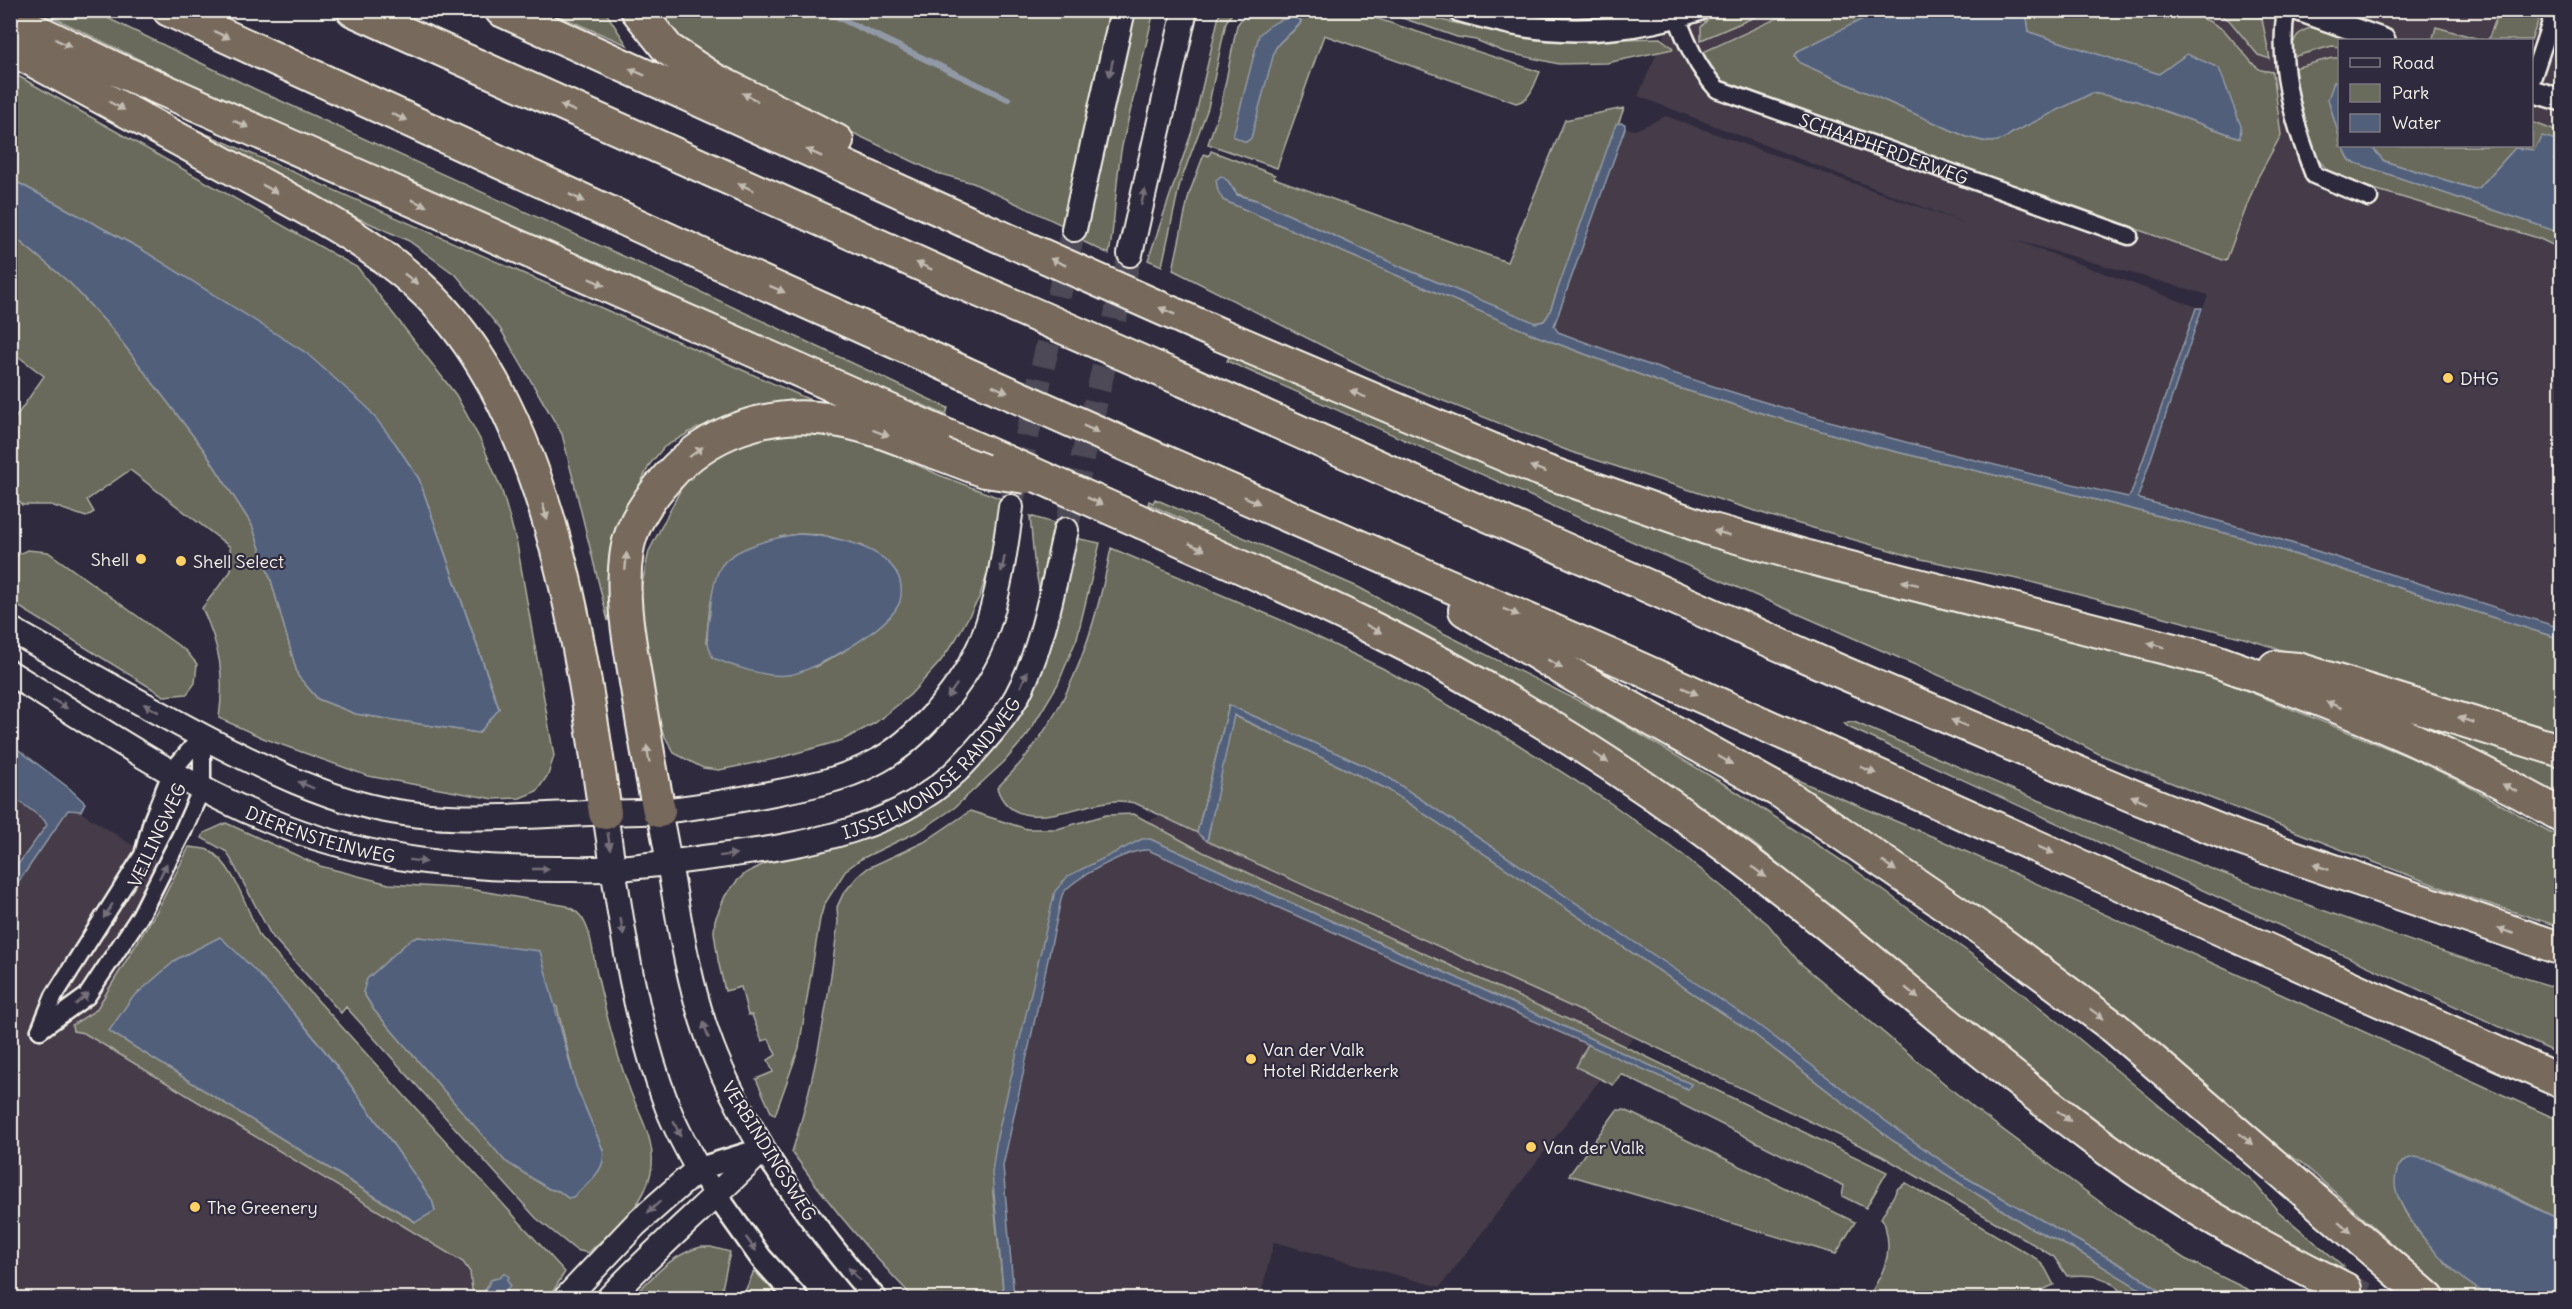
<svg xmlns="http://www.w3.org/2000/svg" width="2572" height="1309" viewBox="0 0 2572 1309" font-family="Delius,sans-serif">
  <rect width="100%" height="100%" fill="#2f2a3d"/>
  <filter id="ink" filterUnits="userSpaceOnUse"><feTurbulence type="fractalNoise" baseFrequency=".0167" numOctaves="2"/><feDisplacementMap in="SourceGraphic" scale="12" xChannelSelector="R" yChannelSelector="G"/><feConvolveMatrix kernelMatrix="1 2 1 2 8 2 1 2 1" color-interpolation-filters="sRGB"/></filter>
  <g filter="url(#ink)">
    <path fill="#443a48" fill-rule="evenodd" d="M1675,11H2561V691L2109,560L2208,295L2014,240L2197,307L2131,495L2128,497L1849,428L1728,391L1619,355L1558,332L1554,326L1625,128L1635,130L1666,116L1964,223L1638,96ZM2340,40H2532V146H2340Z
      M10,761L57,797L189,881L502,1260L500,1298H11Z
      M1171,813L1644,1023L1440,1287L1274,1242L1260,1298H998L1009,923L1082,840Z"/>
    <path fill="#696b5c" stroke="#aeaea2" stroke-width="1.5" fill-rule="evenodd" d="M40,11H93L259,91L656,271L948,408L946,415L911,400L909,403L216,97Z
      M547,11H605L627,45Z
      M643,11H1115L1064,226L973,183L937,173L767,92L709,62Z
      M1133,11H1154L1122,146C1115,182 1116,218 1109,254L1078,239Z
      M1220,11H1234L1226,22L1208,108L1180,183L1162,266L1148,260L1192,131Z
      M1253,11H1354L1540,72C1534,85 1531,100 1516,103L1324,35L1277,168L1208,144L1221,105L1237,25L1243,17ZM1283,18L1301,22C1294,34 1281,37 1275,49Z
      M1382,11H1407L1441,20L1515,36L1556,41L1660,38L1672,47L1673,49L1607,63L1559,64L1504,52L1476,40L1457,37Z
      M1542,11H1657C1618,17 1581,18 1542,11Z
      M1731,11H1769L1701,40V27L1710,17Z
      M1793,11H1881L1798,51L1795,56L1800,63L1967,137C1985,142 1997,146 2012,133L2092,93L2134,100L2240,138L2187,54L2159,74L2029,32L2026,11H2180L2209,21L2224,30L2254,65L2261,70L2273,72L2281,135L2257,179L2226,261L1723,82L1711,73L1701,53Z
      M2213,11H2256L2262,19L2270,59L2258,55L2229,20Z
      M2499,11H2542L2531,40H2488Z
      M2319,27L2355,40H2340L2339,47L2332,46L2292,57C2291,38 2299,28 2319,27Z
      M2436,27L2483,40H2435L2433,38Z
      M2332,58H2339V84L2334,82C2324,112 2339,118 2340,146H2343L2350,161L2556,231L2561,233V249L2538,238L2334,177L2309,150L2294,68Z
      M11,72L358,268L456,395L482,443L502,491L517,544L554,756L548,775L537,791L520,798L494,799L368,776L263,738L219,718C225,675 220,647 202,608L231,571L230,547L130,470L87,500L94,512L86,517L51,505H22L11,493V424L44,376L11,351V234L70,283L112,329L204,450L252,525L271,580L298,676L318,699L356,714L479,733L499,708L419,479L395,443L141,249L11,179Z
      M143,106L831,409L736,414L695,429L664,447L650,464L633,498L618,539L608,621L562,434L501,330L457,276L409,241L289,187Z
      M1624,108L1549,314L1544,321L1535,323L1403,268L1259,201L1237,194L1228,181L1223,200L1537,336L1665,384L1872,446L2054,489L2237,536L2561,639V737L2244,638L2027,581L1921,559L1771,516L1571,452L1386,378L1173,270L1189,194L1204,154L1209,156L1211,151L1275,175L1274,178L1507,262L1565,120Z
      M2532,122L2561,133V161L2534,150L2515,148L2479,188L2474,189L2384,161L2374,150V146H2532Z
      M1230,354L1544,486L2193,669L2412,758L2459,781L2561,838V927L2456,893L2355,855L2103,756L1998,701L1656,552L1227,361Z
      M799,432L865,441L939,475L1002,499L987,575L979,598L956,639L940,662L910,695L875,723L843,740L775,759L719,770L703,768L674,753L657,722L639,598L649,551L686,479L699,463L762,435ZM799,534L823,535L863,546L890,617L844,651L816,667L706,642L710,606L721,568L780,537Z
      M1155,499L1358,587L1443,633L1611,717L1729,787L1847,864L1978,959L2060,1023L2221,1157L2251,1179L2278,1211L2343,1266L2332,1267L2286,1247L2124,1142L2034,1074L1753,843L1614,748L1562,715L1185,525L1186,521L1148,504L1149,501L1153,503Z
      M1030,516L1057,524L1040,594L1034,560Z
      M1075,538L1100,543L1077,638L1058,684L1028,734L1004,762L954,808L921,830L861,859L846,870L824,905L820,919L799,1048L775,1115L771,1112L756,1079L773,1072L768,1060L776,1055L769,1039L762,1041L752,1015H748L741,987L725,991L718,960L714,932L715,920L725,896L737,881L746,873L766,863L849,843L888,828L975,766Z
      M1111,548L1288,623L1382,668L1516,743L1609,802L1683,855L1768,924L1799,962L1975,1109L2119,1216L2185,1259L2265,1298H2171L2128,1269L1965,1177L1900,1132L1756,1024L1383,774L1229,705L1197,833L1135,803C1125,801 1116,800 1107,802C1073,806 1013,837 997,788C1066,721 1093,641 1111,548Z
      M27,550L48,552L186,651L197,664L195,683L187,694L164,696L13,603L11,598V558Z
      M1233,715L1387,789L1754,1034L1892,1140L2029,1227L2074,1249L2149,1294V1298H2124C2113,1275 2090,1274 2067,1276L2054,1257L2038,1247L1882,1156L1587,1014L1207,841Z
      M2426,715L2561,760V802L2420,729Z
      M1854,722C2084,822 2321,917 2561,989V1055L1848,727L1844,723Z
      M1686,726L1802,782L1936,838L2561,1121V1220C2521,1201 2478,1177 2436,1162C2429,1159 2416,1158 2409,1159C2400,1161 2398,1168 2397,1176C2391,1221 2461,1279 2497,1298H2453L2302,1163L2259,1136Z
      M970,811L1027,829H1057L1106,815L1134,814L1203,852L1578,1024L1887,1172L1866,1208L1842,1196L1844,1186L1621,1074L1613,1085L1576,1067L1588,1044L1688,1089L1691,1084L1150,839L1062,882L993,1192L1004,1298H914C869,1252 829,1205 792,1152C816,1076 829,1000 838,922L837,907L843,894L858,876L868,868L924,842Z
      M226,823L320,866L389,884L470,889L567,906C576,911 582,915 586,925C593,940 593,958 597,974C606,1014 616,1054 631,1093C641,1118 657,1144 651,1172C644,1208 613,1229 588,1253L576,1250L536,1218L346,1007L341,1013L271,935L227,852L202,838L204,833ZM418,937L470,944L557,1007L576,1086L603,1150C607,1173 583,1184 568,1198L559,1191L549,1189L505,1161L374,1010L363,992Z
      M189,847C195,848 202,848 208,850C234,862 248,913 260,937L565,1272L549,1298H502L510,1285L501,1277L491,1280L482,1295L472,1290L470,1272L463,1262L84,1033L73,1031L72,1025L96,1010L158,909ZM220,938C305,1012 367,1108 432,1200L435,1211L415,1222L109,1031Z
      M1617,1110H1625L1855,1222L1836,1254L1569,1175Z
      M1906,1183L2037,1259L2045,1268L2054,1285L2024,1298H1868C1881,1276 1893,1258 1886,1230C1885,1225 1885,1222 1881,1218L1898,1188Z
      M701,1247H711L730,1252L720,1298H643L637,1292C657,1273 673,1254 701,1247Z
      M754,1271L781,1298H742Z"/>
    <path fill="#515f7a" stroke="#9299a6" stroke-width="1.5" d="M1881,10L2026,11L2029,32L2159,74L2187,54L2219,68L2241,126L2240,138L2134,100L2092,93L2012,133C1997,146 1985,142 1967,137L1800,63L1795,56L1798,51Z
      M1297,16L1301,22C1294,33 1281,37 1275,49L1251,138L1246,142L1233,136L1259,35C1270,23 1281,19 1297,16Z
      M2334,82L2339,84V136L2328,99Z
      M1621,123L1625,124V128L1554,326L1558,332C1744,403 1935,452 2128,497L2131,494L2196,308H2202L2138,497L2140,499L2247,529L2561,628V639L2237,536L2054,489L1872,446L1665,384L1537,336L1223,200L1218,191L1216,180L1221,176L1228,181L1237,195L1259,201L1403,268L1536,323L1544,321L1549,314L1616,124Z
      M2542,136L2560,141L2554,160L2561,161V233L2350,161L2343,146H2374V150L2384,161L2474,189L2479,188L2515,148L2534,150Z
      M11,179L141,249L305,352L367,407L395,443L419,479L499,709L479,733L356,714L318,699L298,676L271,580L252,525L204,450L112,329L70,283L11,234Z
      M799,534C833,535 912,550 900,601C893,627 813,672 788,675C767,678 732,666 713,658C705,640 707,633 710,613C711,600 714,580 720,568C732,547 777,537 799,534Z
      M1229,705L1383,774L1757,1024L1900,1132L1965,1177L2128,1269L2170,1298H2149L2148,1294L2074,1249L2029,1227L1892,1140L1754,1034L1387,789L1234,715L1207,841L1197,833Z
      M11,744L69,788L85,803L81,811L68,810L11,893V874L47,825L44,820L11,795Z
      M1142,839H1150L1691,1084L1688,1089L1148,850C1129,849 1071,879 1062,895L1003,1166L1014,1298H1004L992,1173L997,1137L1055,891L1068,876Z
      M220,937C304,1012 367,1108 432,1200L435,1211L416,1222L109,1031L131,999L177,959Z
      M418,937L540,951L576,1086L603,1150C607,1171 587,1183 573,1197L568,1198L559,1191L549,1189L505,1161L374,1010L363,992L367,979L410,940Z
      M2415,1157L2434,1161L2561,1220V1298C2545,1299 2512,1302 2497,1298C2463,1290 2404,1223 2396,1190C2394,1182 2395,1175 2398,1167L2407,1159Z
      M504,1273L509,1277L507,1280L510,1285L502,1298H481L491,1280L501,1277Z"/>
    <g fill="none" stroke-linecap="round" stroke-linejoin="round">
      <path stroke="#9299a6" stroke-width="6" d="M823,10L1008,99"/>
      <path stroke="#4d4857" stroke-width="24" stroke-dasharray="24 12" stroke-linecap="butt" d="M1011,507L1074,229
        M1066,530L1130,254"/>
      <path stroke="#4d4857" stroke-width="32" stroke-dasharray="32 16" stroke-linecap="butt" d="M2345,1289L2365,1298"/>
      <defs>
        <g id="minor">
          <path d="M2286,10C2277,66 2294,123 2314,175L2369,198"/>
          <path id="s1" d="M1677,17C1687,44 1697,67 1717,89L2129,236"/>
          <path d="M2532,79L2555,10"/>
          <path d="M40,1030L87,996L140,916L182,833L202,788V736"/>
          <path d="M40,1030L54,996L143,855L152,821L172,771L202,736"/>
        </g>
        <path id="tertiary" d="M1458,10C1480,16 1502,22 1525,26C1582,35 1643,28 1698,10
          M2299,10L2384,40
          M2532,91L2562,100
          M797,1298L761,1258L698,1169L763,1149C797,1202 833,1251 875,1298"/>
        <g id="secondary">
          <path d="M1074,229L1123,10"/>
          <path d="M1130,254L1185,10"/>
          <path d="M10,629C85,671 159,715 235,753C275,773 316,792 360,804C435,825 514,816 591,813C613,812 636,813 658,811C698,808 739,800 779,792C810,786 843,779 872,764C917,742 965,684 983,638C999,596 1005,551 1011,507"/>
          <path id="s2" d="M10,673C99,728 188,790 286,827C372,860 466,869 558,869C577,869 597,870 616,868C648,866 680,861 712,857C804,845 905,831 970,757C986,739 1005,718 1017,696C1044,645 1053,585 1066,530"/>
          <path d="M566,1298L636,1224L698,1169C686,1147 674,1126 666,1103C631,1010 620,911 605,813"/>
          <path d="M609,1298C658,1246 713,1200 763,1149C741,1112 721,1075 707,1034C682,963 675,885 659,811"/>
        </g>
        <path id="motorway" d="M169,10L724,265L962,372
          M353,10L978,290
          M501,10L963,220
          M637,10L668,49L713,79L837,141
          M10,18L116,69L1004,461
          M10,48C87,89 164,131 241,173C301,206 366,238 418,285C549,403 581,646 605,813
          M1221,335L1533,467L1709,529L1815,559L2213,660C2333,702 2452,751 2562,816
          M1181,379L1839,671L2133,796L2238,838L2562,949
          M1160,460L1618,659L2562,1082
          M1144,523C1218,557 1293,589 1366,625C1493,687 1614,762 1727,847C1852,939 1967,1045 2092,1138C2171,1197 2257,1246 2345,1289
          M1465,610L1571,674L1781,792L1993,937L2115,1028L2428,1298
          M2275,667L2298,669L2562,751
          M659,811C650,768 643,725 636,682C629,638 620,595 627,551C631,524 650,497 668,477C707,432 768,411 827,419C866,423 903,441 940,454"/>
      </defs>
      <use href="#minor" stroke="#f4f1e8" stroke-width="21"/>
      <use href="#tertiary" stroke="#f4f1e8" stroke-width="26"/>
      <use href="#secondary" stroke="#f4f1e8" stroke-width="28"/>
      <use href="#motorway" stroke="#f4f1e8" stroke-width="36"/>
      <use href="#minor" stroke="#2f2a3d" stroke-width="16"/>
      <use href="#tertiary" stroke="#2f2a3d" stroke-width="21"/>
      <use href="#secondary" stroke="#2f2a3d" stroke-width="24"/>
      <use href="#motorway" stroke="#77695c" stroke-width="32"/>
      <defs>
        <path id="motorway-bridge" d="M963,220L1221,335
          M978,290L1181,379
          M962,372L1160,460
          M943,455L985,471L1026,477
          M1004,461L1144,523"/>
      </defs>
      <use href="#motorway-bridge" stroke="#f4f1e8" stroke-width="36" stroke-linecap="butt"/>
      <use href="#motorway-bridge" stroke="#77695c" stroke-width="32"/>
    </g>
    <defs><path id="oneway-solid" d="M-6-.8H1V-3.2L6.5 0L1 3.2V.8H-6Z" transform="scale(1.5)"/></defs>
    <g fill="#c2bbb0">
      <use href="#oneway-solid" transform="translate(222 35) rotate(25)"/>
      <use href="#oneway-solid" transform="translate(63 43) rotate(26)"/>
      <use href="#oneway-solid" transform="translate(637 72) rotate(-156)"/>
      <use href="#oneway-solid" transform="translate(750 97) rotate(-153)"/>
      <use href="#oneway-solid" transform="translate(117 106) rotate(28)"/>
      <use href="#oneway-solid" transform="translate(568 108) rotate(-156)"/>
      <use href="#oneway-solid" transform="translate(399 117) rotate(25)"/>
      <use href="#oneway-solid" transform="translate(241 124) rotate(24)"/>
      <use href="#oneway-solid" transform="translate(814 153) rotate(-156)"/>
      <use href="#oneway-solid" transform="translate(746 187) rotate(-156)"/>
      <use href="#oneway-solid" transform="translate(270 189) rotate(29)"/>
      <use href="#oneway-solid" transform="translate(577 198) rotate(25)"/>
      <use href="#oneway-solid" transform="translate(419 203) rotate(24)"/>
      <use href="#oneway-solid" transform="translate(1058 262) rotate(-156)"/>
      <use href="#oneway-solid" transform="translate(924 266) rotate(-156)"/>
      <use href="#oneway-solid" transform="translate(411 279) rotate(38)"/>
      <use href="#oneway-solid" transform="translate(597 282) rotate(24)"/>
      <use href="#oneway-solid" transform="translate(777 289) rotate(24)"/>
      <use href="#oneway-solid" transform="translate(1167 311) rotate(-156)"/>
      <use href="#oneway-solid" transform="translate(1000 389) rotate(24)"/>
      <use href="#oneway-solid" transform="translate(1358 394) rotate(-157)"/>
      <use href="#oneway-solid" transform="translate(1091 429) rotate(24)"/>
      <use href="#oneway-solid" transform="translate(881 433) rotate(20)"/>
      <use href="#oneway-solid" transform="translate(696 452) rotate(-37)"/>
      <use href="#oneway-solid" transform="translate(1538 469) rotate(-160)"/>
      <use href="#oneway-solid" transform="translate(1252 500) rotate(24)"/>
      <use href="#oneway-solid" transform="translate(1095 501) rotate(24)"/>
      <use href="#oneway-solid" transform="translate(545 512) rotate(74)"/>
      <use href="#oneway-solid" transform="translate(1722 533) rotate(-164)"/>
      <use href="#oneway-solid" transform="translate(1197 547) rotate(25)"/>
      <use href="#oneway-solid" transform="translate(626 561) rotate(-86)"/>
      <use href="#oneway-solid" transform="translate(1910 583) rotate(-166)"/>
      <use href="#oneway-solid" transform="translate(1511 612) rotate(23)"/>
      <use href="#oneway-solid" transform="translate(1374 629) rotate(28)"/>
      <use href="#oneway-solid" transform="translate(2156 645) rotate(-165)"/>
      <use href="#oneway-solid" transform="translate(1555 664) rotate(31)"/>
      <use href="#oneway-solid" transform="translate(1690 691) rotate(24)"/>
      <use href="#oneway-solid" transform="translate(2334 705) rotate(-158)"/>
      <use href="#oneway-solid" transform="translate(2466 720) rotate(-162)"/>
      <use href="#oneway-solid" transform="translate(1959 723) rotate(-157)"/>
      <use href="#oneway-solid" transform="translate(648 754) rotate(-99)"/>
      <use href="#oneway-solid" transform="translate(1601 758) rotate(33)"/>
      <use href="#oneway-solid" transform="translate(1725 760) rotate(30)"/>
      <use href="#oneway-solid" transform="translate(1868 770) rotate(24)"/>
      <use href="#oneway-solid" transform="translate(2510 788) rotate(-152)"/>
      <use href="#oneway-solid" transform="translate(2139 799) rotate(-158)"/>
      <use href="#oneway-solid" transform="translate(2046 850) rotate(24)"/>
      <use href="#oneway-solid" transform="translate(1889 866) rotate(34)"/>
      <use href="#oneway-solid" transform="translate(2321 867) rotate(-161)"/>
      <use href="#oneway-solid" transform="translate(1759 872) rotate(38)"/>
      <use href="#oneway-solid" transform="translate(2506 931) rotate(-162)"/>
      <use href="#oneway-solid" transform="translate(1912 993) rotate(40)"/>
      <use href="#oneway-solid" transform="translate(2097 1014) rotate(37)"/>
      <use href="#oneway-solid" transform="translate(2064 1116) rotate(38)"/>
      <use href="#oneway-solid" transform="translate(2246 1139) rotate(41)"/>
      <use href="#oneway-solid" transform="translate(2345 1227) rotate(41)"/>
    </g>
    <g fill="#747079">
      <use href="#oneway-solid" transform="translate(1111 68) rotate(103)"/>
      <use href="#oneway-solid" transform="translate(1143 197) rotate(-77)"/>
      <use href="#oneway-solid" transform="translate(1003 564) rotate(102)"/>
      <use href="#oneway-solid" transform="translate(1024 679) rotate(-67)"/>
      <use href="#oneway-solid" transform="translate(952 691) rotate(125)"/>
      <use href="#oneway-solid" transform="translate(60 704) rotate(32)"/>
      <use href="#oneway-solid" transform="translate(151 708) rotate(-151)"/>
      <use href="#oneway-solid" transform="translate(306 785) rotate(-157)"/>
      <use href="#oneway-solid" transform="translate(609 841) rotate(81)"/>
      <use href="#oneway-solid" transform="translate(728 855) rotate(-7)"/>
      <use href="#oneway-solid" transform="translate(418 861) rotate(7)"/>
      <use href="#oneway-solid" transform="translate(541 869)"/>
      <use href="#oneway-solid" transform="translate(163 871) rotate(-63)"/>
      <use href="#oneway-solid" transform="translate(108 911) rotate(122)"/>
      <use href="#oneway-solid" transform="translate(622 927) rotate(81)"/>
      <use href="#oneway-solid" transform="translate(82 999) rotate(-41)"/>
      <use href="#oneway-solid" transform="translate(706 1030) rotate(-108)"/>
      <use href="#oneway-solid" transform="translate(677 1129) rotate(65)"/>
      <use href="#oneway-solid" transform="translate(654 1207) rotate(137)"/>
      <use href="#oneway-solid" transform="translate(751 1244) rotate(54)"/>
      <use href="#oneway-solid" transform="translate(854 1274) rotate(-131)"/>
    </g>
  </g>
  <g fill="#ffd166" stroke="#2f2a3d" stroke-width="2">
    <circle cx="2448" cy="378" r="6"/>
    <circle cx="141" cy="559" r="6"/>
    <circle cx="181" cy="561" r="6"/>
    <circle cx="1251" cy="1059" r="6"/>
    <circle cx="1531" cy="1147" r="6"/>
    <circle cx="195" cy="1207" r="6"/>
  </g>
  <g text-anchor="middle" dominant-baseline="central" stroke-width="4.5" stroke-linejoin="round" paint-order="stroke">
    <g font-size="18" fill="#f4f1e8" stroke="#2f2a3d">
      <text stroke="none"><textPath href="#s1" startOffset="260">SCHAAPHERDERWEG</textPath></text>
      <text stroke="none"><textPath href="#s2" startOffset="993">IJSSELMONDSE RANDWEG</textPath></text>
      <text stroke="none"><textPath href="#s2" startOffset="352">DIERENSTEINWEG</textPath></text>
      <text transform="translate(157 835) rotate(-65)">VEILINGWEG</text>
      <text transform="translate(769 1151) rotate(58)">VERBINDINGSWEG</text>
    </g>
    <g font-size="18" fill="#f4f1e8" stroke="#2f2a3d" text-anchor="start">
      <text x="2460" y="378">DHG</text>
      <text x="129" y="559" text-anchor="end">Shell</text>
      <text x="193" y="561">Shell Select</text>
      <text x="1263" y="1049">Van der Valk<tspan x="1263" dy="21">Hotel Ridderkerk</tspan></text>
      <text x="1543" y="1147">Van der Valk</text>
      <text x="207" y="1207">The Greenery</text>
    </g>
  </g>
  <rect width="2572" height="1309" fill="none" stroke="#2f2a3d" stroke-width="36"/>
  <rect x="18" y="18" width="2536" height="1273" fill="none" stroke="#f4f1e8" stroke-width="2" filter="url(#ink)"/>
  <rect x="2338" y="39" width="195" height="108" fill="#2f2a3d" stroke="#7e7a81" stroke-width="1.5"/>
  <rect x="2350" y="58" width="30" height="9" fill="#2f2a3d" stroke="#7e7a81" stroke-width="1.5"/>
  <text x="2392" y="69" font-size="18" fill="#f4f1e8">Road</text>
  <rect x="2350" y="84" width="30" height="18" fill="#696b5c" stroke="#7e7a81" stroke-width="1.5"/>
  <text x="2392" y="99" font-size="18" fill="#f4f1e8">Park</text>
  <rect x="2350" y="114" width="30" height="18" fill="#515f7a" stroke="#7e7a81" stroke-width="1.5"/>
  <text x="2392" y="129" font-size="18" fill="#f4f1e8">Water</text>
</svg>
